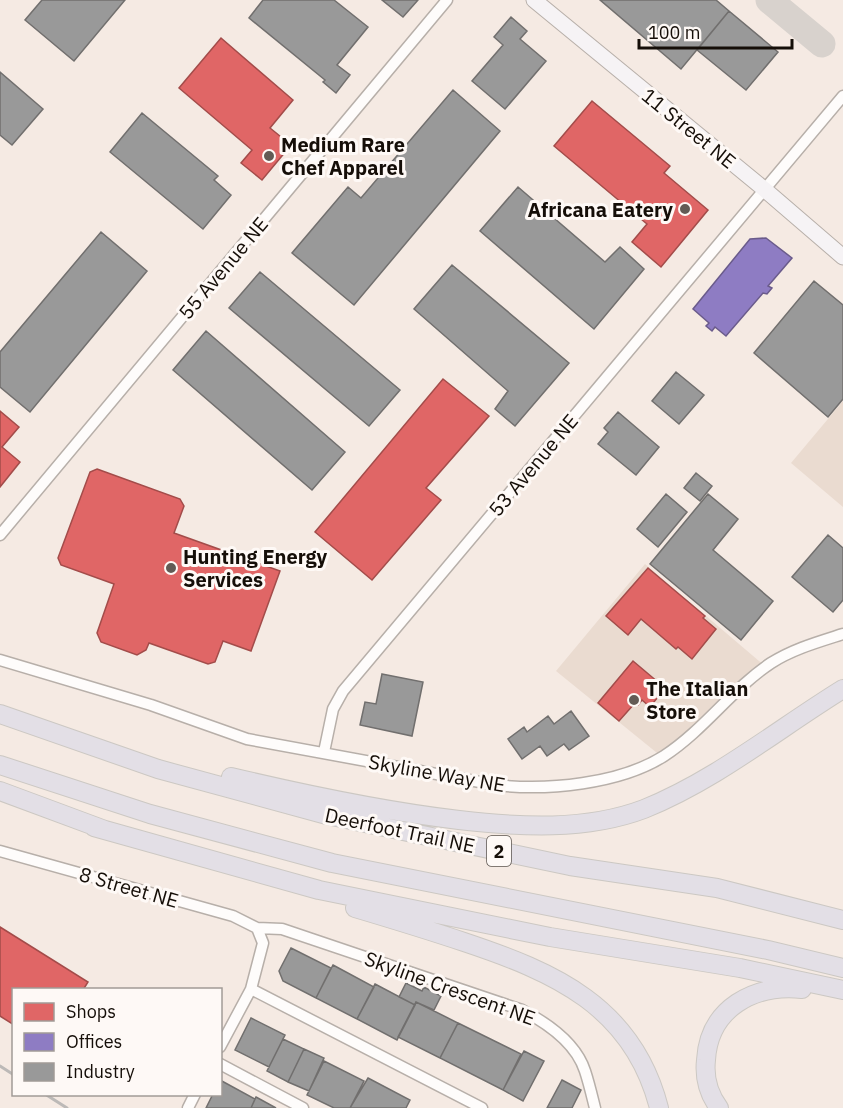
<svg xmlns="http://www.w3.org/2000/svg" width="843" height="1108" viewBox="0 0 843 1108" font-family="'IBM Plex Sans',sans-serif">
  <rect width="100%" height="100%" fill="#f5eae3"/>
  <path fill="#eadbd0" d="M843,401V507L791,463Z
    M645,564L766,667L662,757L556,671Z"/>
  <path fill="#e06666" stroke="#a34c4a" stroke-width="1.5" d="M221,38L293,100L270,128L291,145L262,180L241,163L252,150L179,88Z
    M592,101L670,166L664,173L708,210L661,267L632,242L647,224L554,146Z
    M443,379L489,416L426,488L441,500L372,580L315,532Z
    M0,411L19,427L2,447L20,462L0,487Z
    M97,469L180,499L184,506L174,533L280,571L251,651L223,641L215,662L208,664L149,643L146,650L137,655L101,642L97,633L114,584L61,565L58,558L90,472Z
    M648,568L705,616L703,618L716,629L692,659L678,647L676,649L641,619L628,635L606,616Z
    M633,661L665,688L650,707L642,700L638,705L635,703L619,721L598,703Z
    M0,927L88,982L83,990H14V1025L0,1016Z"/>
  <path fill="#8e7cc3" stroke="#6a5b8b" stroke-width="1.5" d="M766,238L792,258L768,286L772,288L767,294L763,293L726,336L715,327L712,331L706,326L709,323L693,309L750,239Z"/>
  <path fill="#999" stroke="#716f6e" stroke-width="1.5" d="M42,0H125L74,61L25,20Z
    M263,0H334L368,27L337,65L350,75L336,93L323,82L325,80L249,18Z
    M382,0H418L403,17Z
    M600,0H716L729,11L681,69Z
    M729,11L778,52L746,90L697,50Z
    M511,17L527,31L520,39L546,61L505,109L472,81L503,45L494,37Z
    M0,72L43,109L12,145L0,135Z
    M453,90L500,131L354,305L292,253L348,187L361,198Z
    M142,113L218,176L214,180L231,195L203,229L110,152Z
    M518,187L605,262L620,247L644,269L594,329L480,231Z
    M101,232L147,271L30,412L0,387V352Z
    M452,265L569,363L515,426L495,409L508,391L414,309Z
    M260,272L400,390L369,426L229,308Z
    M814,281L843,305V399L828,417L754,353Z
    M206,331L345,452L312,490L173,370Z
    M676,372L704,395L679,424L652,401Z
    M618,412L659,447L636,475L598,444L608,432L604,428Z
    M696,473L712,486L700,501L684,488Z
    M666,494L687,512L658,547L637,529Z
    M708,494L738,519L713,550L773,601L741,640L650,564Z
    M828,535L843,548V600L833,612L792,577Z
    M382,674L423,682L412,736L360,725L365,702L376,704Z
    M571,711L589,736L569,750L564,744L547,756L540,746L522,759L508,739L524,727L527,732L548,716L554,724Z
    M291,948L331,968L316,998L283,981L279,971Z
    M333,965L374,987L357,1019L316,998Z
    M406,983L422,991L424,987L441,996L434,1010L416,1002L415,1005L399,997Z
    M375,984L415,1005L397,1040L357,1019Z
    M416,1002L458,1023L440,1058L398,1037Z
    M251,1018L285,1035L269,1067L235,1050Z
    M458,1023L521,1054L503,1090L440,1058Z
    M283,1039L304,1049L288,1082L267,1071Z
    M304,1049L324,1058L309,1091L288,1082Z
    M524,1051L544,1061L523,1101L503,1090Z
    M324,1061L364,1081L350,1108H334L307,1095Z
    M368,1078L410,1100L406,1108H350Z
    M220,1080L255,1099L251,1108H206L213,1094H220Z
    M562,1080L581,1090L572,1108H547Z
    M256,1097L276,1108H251Z"/>
  <g fill="none" stroke-linecap="round" stroke-linejoin="round">
    <path stroke="#d8d2cd" stroke-width="27" d="M769,0L822,44"/>
    <defs>
      <path id="street" d="M0,535L447,0
        M0,660L151,705L247,739L496,785C547,791 620,784 664,756C704,730 732,689 771,663C793,649 818,642 843,634
        M324,752L333,709L343,691L843,96
        M0,851L233,916L257,928L282,929L522,1010C547,1023 576,1043 585,1071C589,1083 592,1096 595,1108
        M251,989L482,1108
        M220,1047L251,989L263,943L257,928
        M220,1064L303,1108
        M188,1108L195,1094"/>
      <path id="secondary" d="M534,0L764,189L843,257"/>
      <path id="highway" d="M0,714L158,769L327,815L570,866L717,888L843,920
        M0,765L150,814L332,863L768,950L843,968
        M231,777C307,795 382,811 459,820C520,827 586,831 644,809C716,780 778,729 843,689
        M0,791L105,830
        M94,827L319,890L550,937L740,968L843,990
        M355,908C392,919 428,930 464,942C554,972 633,1006 659,1108
        M719,1108C708,1093 704,1078 706,1060C709,1008 754,984 802,989"/>
    </defs>
    <use href="#street" stroke="#b7afa9" stroke-width="13"/>
    <use href="#secondary" stroke="#b7afa9" stroke-width="17"/>
    <use href="#highway" stroke="#ccc8c3" stroke-width="20"/>
    <use href="#street" stroke="#fefcfb" stroke-width="10"/>
    <use href="#secondary" stroke="#f6f3f5" stroke-width="15"/>
    <use href="#highway" stroke="#e3dfe6" stroke-width="18"/>
    <path stroke="#bcb9b7" stroke-width="3" d="M0,1066L14,1075
      M45,1094L67,1108"/>
  </g>
  <g fill="#635b55" stroke="#fef9f6" stroke-width="2">
    <circle cx="269" cy="156" r="6"/>
    <circle cx="685" cy="209" r="6"/>
    <circle cx="171" cy="568" r="6"/>
    <circle cx="634" cy="700" r="6"/>
  </g>
  <g text-anchor="middle" dominant-baseline="central" stroke-width="6" stroke-linejoin="round" paint-order="stroke">
    <rect fill="#fef9f6" stroke="#5b544f" stroke-width="1.5" x="487" y="836" width="24" height="30" rx="4.5"/>
    <g font-size="18" font-weight="bold" fill="#150e08">
      <text x="499" y="851">2</text>
    </g>
    <g font-size="20" fill="#150e08" stroke="#fef9f6">
      <text transform="translate(689 128) rotate(39)">11 Street NE</text>
      <text transform="translate(223 268) rotate(-50)">55 Avenue NE</text>
      <text transform="translate(533 465) rotate(-50)">53 Avenue NE</text>
      <text transform="translate(437 773) rotate(10)">Skyline Way NE</text>
      <text transform="translate(400 830) rotate(12)">Deerfoot Trail NE</text>
      <text transform="translate(129 887) rotate(16)">8 Street NE</text>
      <text transform="translate(450 988) rotate(20)">Skyline Crescent NE</text>
    </g>
    <g font-size="20" font-weight="bold" fill="#150e08" stroke="#fef9f6" text-anchor="start">
      <text x="281" y="144">Medium Rare<tspan x="281" dy="23">Chef Apparel</tspan></text>
      <text x="673" y="209" text-anchor="end">Africana Eatery</text>
      <text x="183" y="556">Hunting Energy<tspan x="183" dy="23">Services</tspan></text>
      <text x="646" y="688">The Italian<tspan x="646" dy="23">Store</tspan></text>
    </g>
  </g>
  <rect x="12" y="988" width="210" height="108" fill="#fef9f6" stroke="#a19b97" stroke-width="1.5"/>
  <rect x="24" y="1003" width="30" height="18" fill="#e06666" stroke="#a19b97" stroke-width="1.5"/>
  <text x="66" y="1018" font-size="18" fill="#150e08">Shops</text>
  <rect x="24" y="1033" width="30" height="18" fill="#8e7cc3" stroke="#a19b97" stroke-width="1.5"/>
  <text x="66" y="1048" font-size="18" fill="#150e08">Offices</text>
  <rect x="24" y="1063" width="30" height="18" fill="#999999" stroke="#a19b97" stroke-width="1.5"/>
  <text x="66" y="1078" font-size="18" fill="#150e08">Industry</text>
  <path d="M639 39v9h153v-9" fill="none" stroke="#150e08" stroke-width="3"/>
  <text x="648" y="39" font-size="18" fill="#150e08" stroke="#fef9f6" stroke-width="4.5" paint-order="stroke">100 m</text>
</svg>
